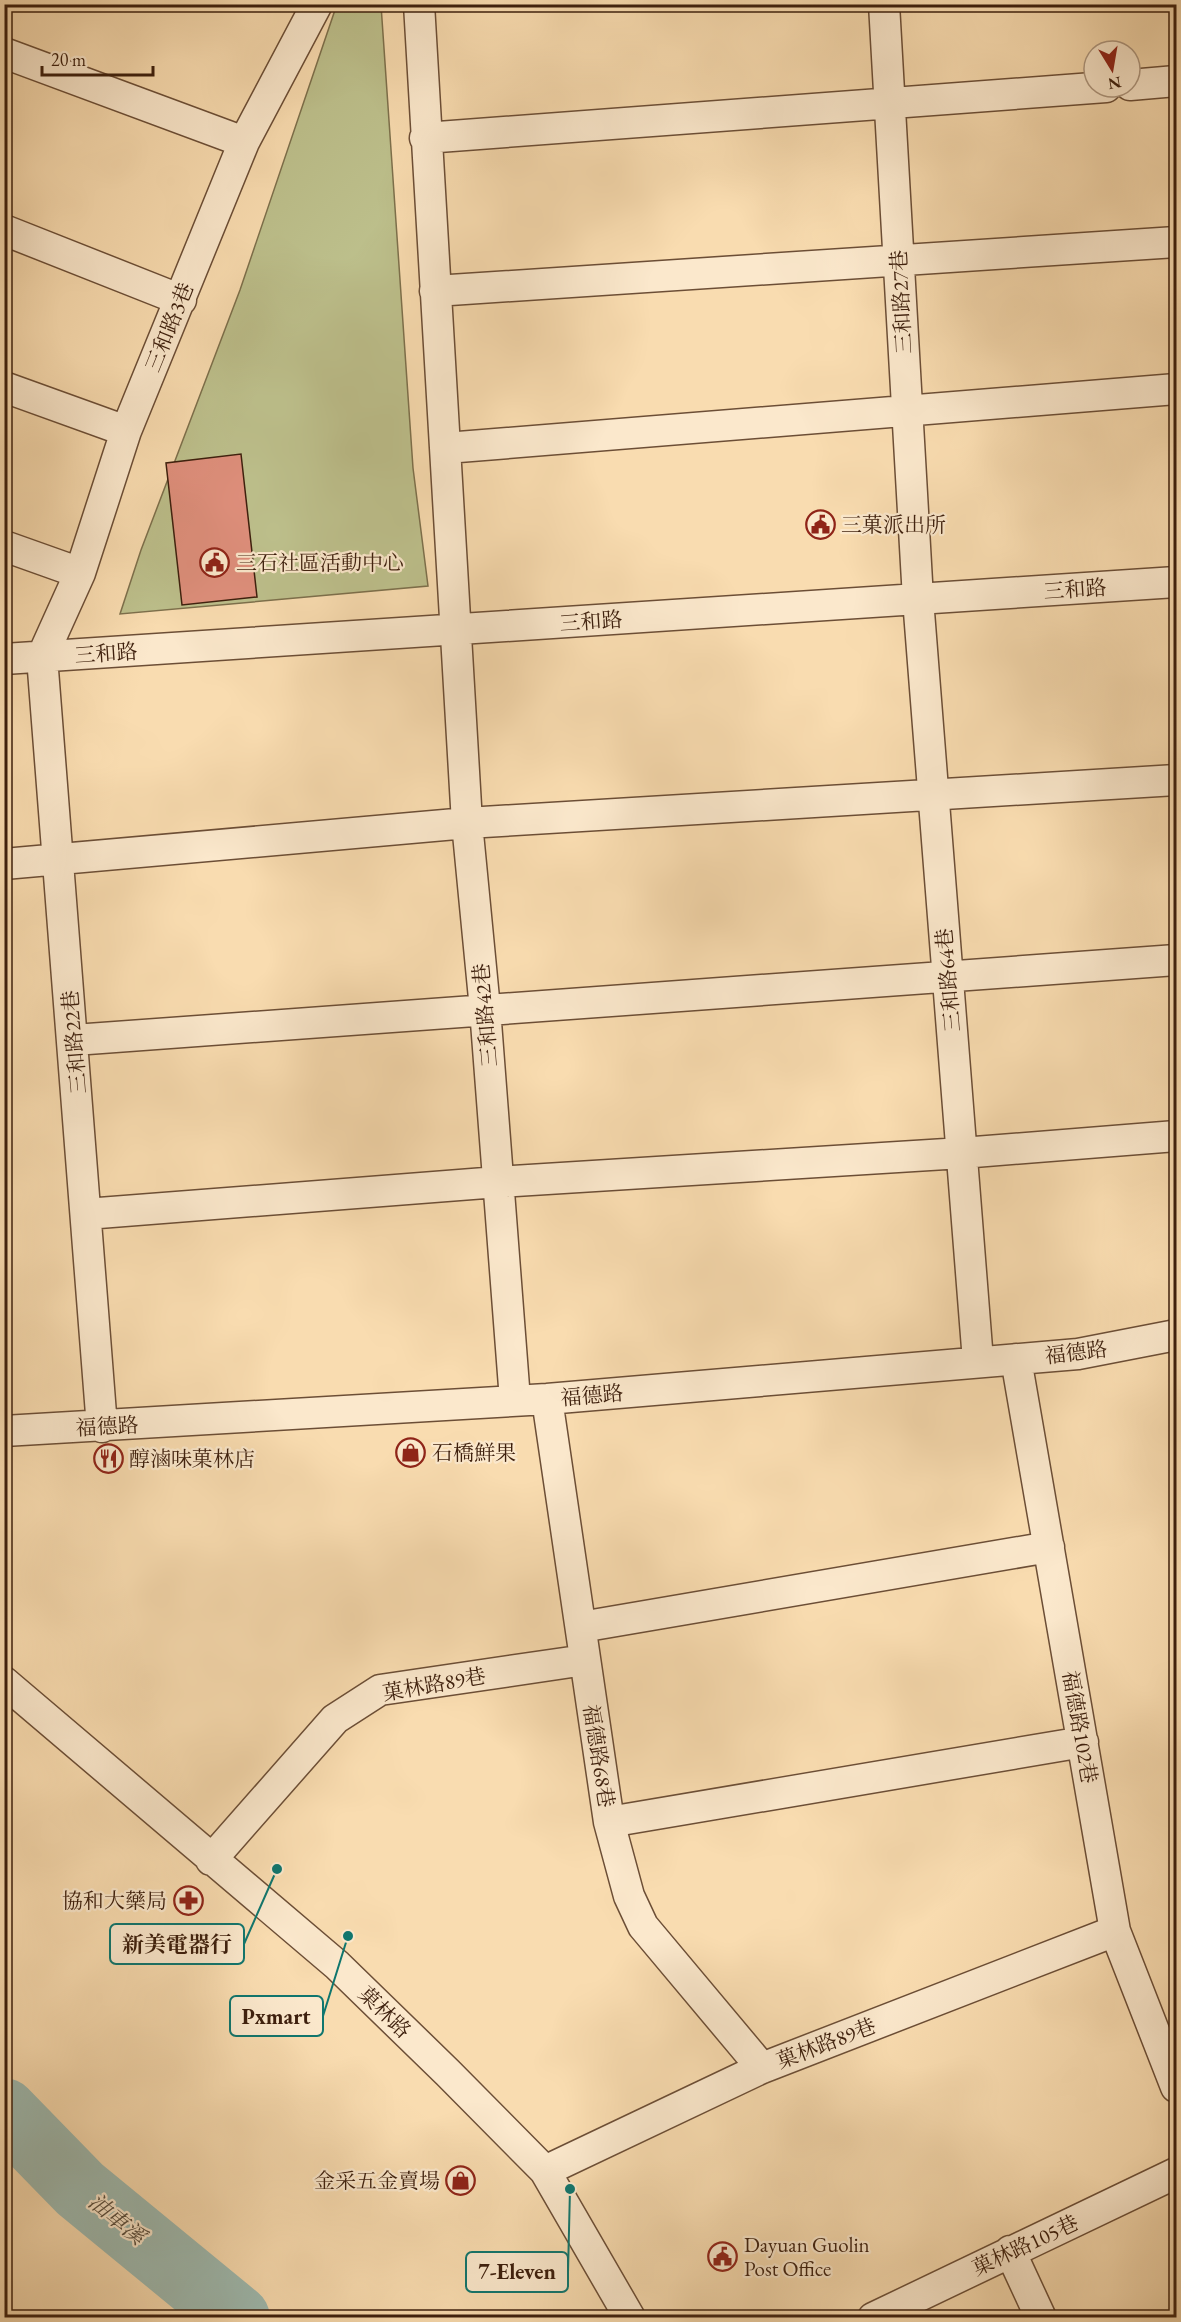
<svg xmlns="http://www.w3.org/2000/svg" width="1181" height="2322" viewBox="0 0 1181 2322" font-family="'EB Garamond','Noto Serif TC',serif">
  <rect width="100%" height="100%" fill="#f9dcb0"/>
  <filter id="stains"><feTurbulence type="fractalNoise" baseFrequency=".00333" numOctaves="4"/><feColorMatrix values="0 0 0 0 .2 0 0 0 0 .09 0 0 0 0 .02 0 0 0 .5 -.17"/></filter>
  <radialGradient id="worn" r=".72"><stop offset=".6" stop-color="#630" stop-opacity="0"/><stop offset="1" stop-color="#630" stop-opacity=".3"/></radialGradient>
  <path fill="#bdc08c" stroke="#7d704c" stroke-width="1.5" d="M357,5H381L413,468L428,586L120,614L141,550L240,290L335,10Z"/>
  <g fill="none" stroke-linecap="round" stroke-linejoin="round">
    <path stroke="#9ebab0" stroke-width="66" d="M4,2111L80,2189L237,2318"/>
  </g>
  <path fill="#df8f7c" stroke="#3d1f0d" stroke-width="1.5" d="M241,454L257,597L182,605L166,463Z"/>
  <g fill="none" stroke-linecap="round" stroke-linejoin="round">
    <defs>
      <path id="street" d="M419,4L467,823L485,1009L515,1400
        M884,4L918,599L978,1361
        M4,53L244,142
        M1130,85L1176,81
        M425,138L1106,87
        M4,230L181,300
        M435,291L1176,242
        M4,387L126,431
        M446,448L1176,389
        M4,546L80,573
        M4,659L1176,582
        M4,864L467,823L1176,780
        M74,1040L1176,960
        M86,1214L498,1182L962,1153L1176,1136
        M1016,1359L1115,1931L1176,2087
        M547,1399L609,1822L629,1896L643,1926L762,2068
        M102,1427L42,657L80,573L126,431L244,142L317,4
        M4,1431L547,1399L1078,1354L1176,1335
        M581,1627L1049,1547
        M4,1682L337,1965L448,2073L545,2171L630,2318
        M609,1822L1083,1742
        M211,1860L335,1719L380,1690L585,1660
        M545,2171L762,2068L1115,1931
        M1010,2251L1041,2318
        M873,2318L1176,2173"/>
    </defs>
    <use href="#street" stroke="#6c4e36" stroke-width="33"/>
    <use href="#street" stroke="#fbe8cc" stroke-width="30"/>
  </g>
  <defs>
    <symbol id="civic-ring" viewBox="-11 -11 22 22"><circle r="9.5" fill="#fbe8cc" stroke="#8f2418" stroke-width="1.5"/><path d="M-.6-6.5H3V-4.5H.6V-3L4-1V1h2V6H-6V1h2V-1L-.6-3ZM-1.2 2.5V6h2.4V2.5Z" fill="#8f2418"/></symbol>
    <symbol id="shop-ring" viewBox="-11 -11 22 22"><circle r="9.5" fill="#fbe8cc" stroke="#8f2418" stroke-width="1.5"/><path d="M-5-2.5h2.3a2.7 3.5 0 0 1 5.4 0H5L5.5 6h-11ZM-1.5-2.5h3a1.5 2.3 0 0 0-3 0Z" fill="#8f2418"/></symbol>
    <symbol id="restaurant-ring" viewBox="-11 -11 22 22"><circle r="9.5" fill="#fbe8cc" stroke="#8f2418" stroke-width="1.5"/><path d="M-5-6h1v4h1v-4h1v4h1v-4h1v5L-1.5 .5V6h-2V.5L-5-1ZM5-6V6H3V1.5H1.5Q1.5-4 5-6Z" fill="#8f2418"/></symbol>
    <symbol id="pharmacy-ring" viewBox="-11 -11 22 22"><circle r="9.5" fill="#fbe8cc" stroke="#8f2418" stroke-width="1.5"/><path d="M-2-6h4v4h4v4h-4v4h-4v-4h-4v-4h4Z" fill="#8f2418"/></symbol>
  </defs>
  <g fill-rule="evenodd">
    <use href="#civic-ring" x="804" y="508" width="33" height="33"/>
    <use href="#civic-ring" x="198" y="546" width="33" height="33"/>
    <use href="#shop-ring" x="394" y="1436" width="33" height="33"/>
    <use href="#restaurant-ring" x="92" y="1442" width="33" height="33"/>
    <use href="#pharmacy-ring" x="172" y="1884" width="33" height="33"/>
    <use href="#shop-ring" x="444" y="2164" width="33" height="33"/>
    <use href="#civic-ring" x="706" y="2240" width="33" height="33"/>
  </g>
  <g text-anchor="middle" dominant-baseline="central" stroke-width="4.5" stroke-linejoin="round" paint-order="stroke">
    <g font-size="21" fill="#3d1f0d" stroke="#fbe8cc">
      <text transform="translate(901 302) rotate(-93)">三和路27巷</text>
      <text transform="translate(169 327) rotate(-68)">三和路3巷</text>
      <text transform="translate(1075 589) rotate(-4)">三和路</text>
      <text transform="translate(591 621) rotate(-4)">三和路</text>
      <text transform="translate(106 653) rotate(-4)">三和路</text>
      <text transform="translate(948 980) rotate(-95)">三和路64巷</text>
      <text transform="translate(485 1015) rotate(-95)">三和路42巷</text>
      <text transform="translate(74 1042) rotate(-95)">三和路22巷</text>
      <text transform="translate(1076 1352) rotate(-7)">福德路</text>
      <text transform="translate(592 1395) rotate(-5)">福德路</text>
      <text transform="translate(107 1426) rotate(-3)">福德路</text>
      <text transform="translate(434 1684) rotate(-10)">菓林路89巷</text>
      <text transform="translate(1080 1727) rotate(80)">福德路102巷</text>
      <text transform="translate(599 1756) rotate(81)">福德路68巷</text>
      <text transform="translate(385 2012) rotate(44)">菓林路</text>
      <text transform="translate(826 2043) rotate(-21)">菓林路89巷</text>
      <text transform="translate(1025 2245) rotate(-25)">菓林路105巷</text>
    </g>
    <g font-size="21" fill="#3d1f0d" stroke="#fbe8cc" text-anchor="start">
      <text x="841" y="524">三菓派出所</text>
      <text x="236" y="562">三石社區活動中心</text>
      <text x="432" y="1452">石橋鮮果</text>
      <text x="129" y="1458">醇滷味菓林店</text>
      <text x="167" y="1900" text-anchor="end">協和大藥局</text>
      <text x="440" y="2180" text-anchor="end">金采五金賣場</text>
      <text x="744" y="2244">Dayuan Guolin<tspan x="744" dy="24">Post Office</tspan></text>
    </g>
    <g font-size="22" font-style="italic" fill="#5a4e3e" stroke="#fbe8cc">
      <text transform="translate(117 2219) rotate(39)">油車溪</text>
    </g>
  </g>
  <path fill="none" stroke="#0f766e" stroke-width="2" d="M277 1869L244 1944M348 1936L323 2016M570 2189L568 2272"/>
  <g fill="#0f766e" stroke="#fbe8cc" stroke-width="2">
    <circle cx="277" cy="1869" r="6"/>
    <circle cx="348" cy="1936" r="6"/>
    <circle cx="570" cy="2189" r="6"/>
  </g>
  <g fill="#fbe8cc" stroke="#0f766e" stroke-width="2">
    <rect x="110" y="1924" width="134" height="40" rx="6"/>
    <rect x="230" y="1996" width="93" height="40" rx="6"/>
    <rect x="466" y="2252" width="102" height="40" rx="6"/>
  </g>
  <g font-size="22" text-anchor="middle" font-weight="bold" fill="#3d1f0d">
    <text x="177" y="1952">新美電器行</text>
    <text x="276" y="2024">Pxmart</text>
    <text x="517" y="2279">7-Eleven</text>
  </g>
  <rect width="1181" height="2322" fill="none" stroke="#f9dcb0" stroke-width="24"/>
  <rect x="6" y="6" width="1169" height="2310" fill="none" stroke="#3d1f0d" stroke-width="3"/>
  <rect x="12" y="12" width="1157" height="2298" fill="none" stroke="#3d1f0d" stroke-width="1.5"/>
  <g transform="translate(1112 69) rotate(169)"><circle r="28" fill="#fbe8cc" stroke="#af9880" stroke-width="1.5"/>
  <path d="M0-4.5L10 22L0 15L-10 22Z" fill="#8f2418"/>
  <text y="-9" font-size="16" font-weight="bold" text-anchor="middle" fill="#3d1f0d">N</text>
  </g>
  <path d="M42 66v9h111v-9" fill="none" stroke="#3d1f0d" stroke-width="3"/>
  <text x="51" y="66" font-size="18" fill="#3d1f0d" stroke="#fbe8cc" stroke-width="4.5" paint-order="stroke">20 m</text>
  <rect width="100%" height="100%" filter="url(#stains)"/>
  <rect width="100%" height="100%" fill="url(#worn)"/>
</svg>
